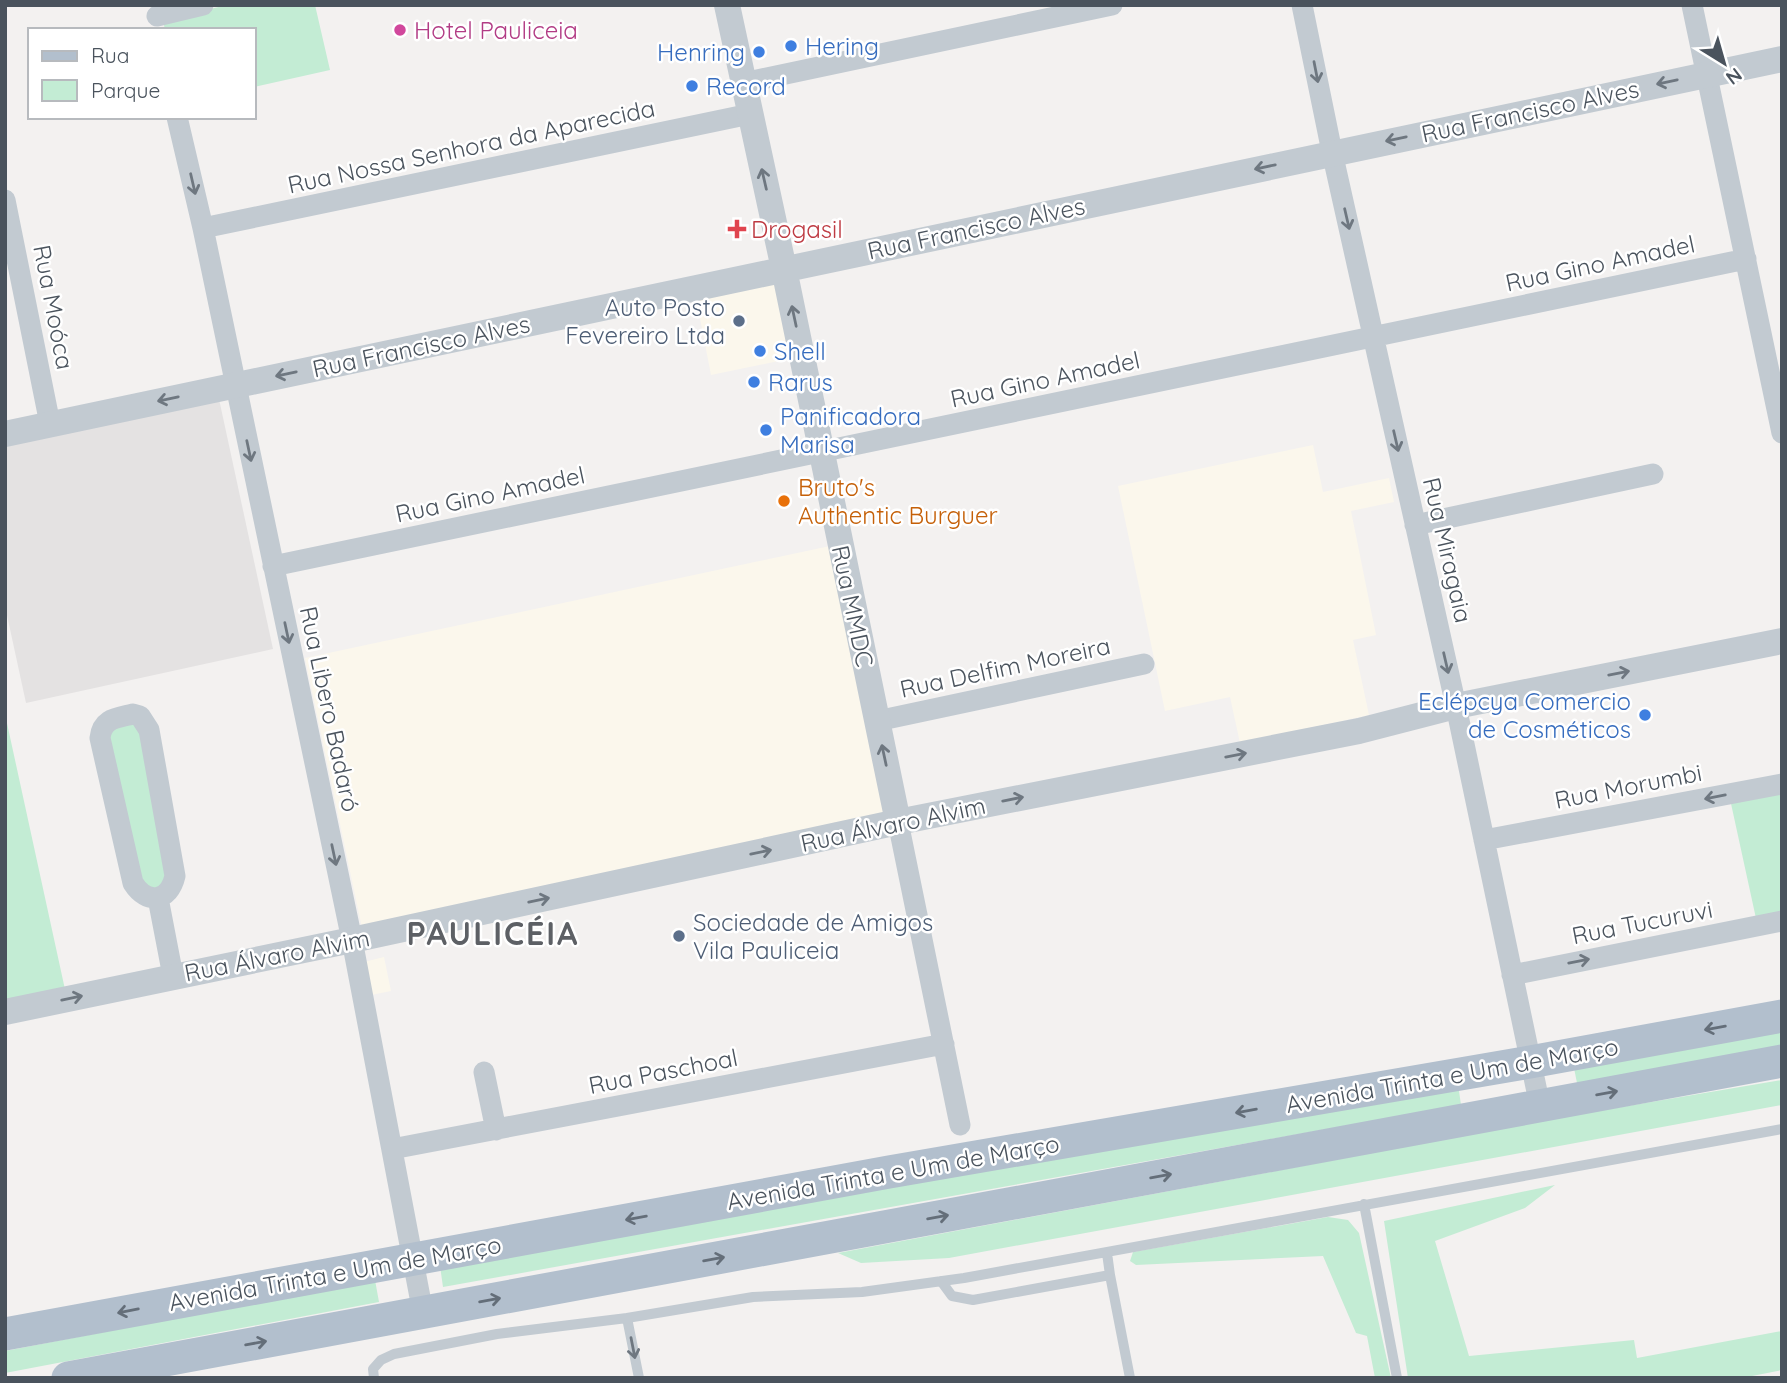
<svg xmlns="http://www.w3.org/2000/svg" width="1787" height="1383" viewBox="0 0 1787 1383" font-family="Quicksand,sans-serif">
  <rect width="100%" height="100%" fill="#f3f1f0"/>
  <path fill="#fbf7ec" d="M776,277L793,358L711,375L695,293Z
    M1313,445L1323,492L1389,478L1394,502L1351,511L1376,635L1353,640L1369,715L1240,743L1230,697L1165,711L1118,486Z
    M830,546L889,815L362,928L305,658Z
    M384,957L391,991L371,995L364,962Z"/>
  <path fill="#e4e2e2" d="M219,399L273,649L26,703L5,606V446Z"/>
  <path fill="#c3ecd4" d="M227,5H315L330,70L254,87V30H165L163,20Z
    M5,714L66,994L5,1008Z
    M138,719L173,885L141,892L106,726Z
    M1782,789V917L1757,923L1730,799Z
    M1782,1032V1048L1577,1083L1574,1068Z
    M1782,1080V1105L949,1258L861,1263L838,1253L1580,1114Z
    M1458,1084L1461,1105L443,1287L440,1266Z
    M1555,1185L1525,1208L1435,1241L1469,1356L1634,1340L1637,1358L1782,1331V1370L1742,1378H1408L1384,1221Z
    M1328,1217L1348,1220L1359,1233L1391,1378H1375L1367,1336L1356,1333L1323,1256L1136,1265L1130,1261L1133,1252Z
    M375,1280L379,1302L5,1373V1351Z"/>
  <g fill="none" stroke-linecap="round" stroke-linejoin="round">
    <path stroke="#c2cad1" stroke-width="10" d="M1364,1204L1397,1378
      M1110,1275L1130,1378
      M941,1281L952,1296L973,1300L1110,1275L1107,1253
      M627,1318L639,1378
      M374,1378L373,1369L381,1360L394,1354L497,1334L627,1318L753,1297L862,1292L964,1278L1782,1129"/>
    <path stroke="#c2cad1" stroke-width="21" d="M1302,5L1332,152L1456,706L1540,1106
      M1692,5L1782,433
      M157,16L203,5
      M743,83L1112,5
      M177,117L203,228L352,940L423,1313
      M5,200L50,424
      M203,228L750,114
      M1415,525L1653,474
      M273,566L1746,259
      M133,714L140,716L149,730L175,876C169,902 147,905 133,883L100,738C102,718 117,718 133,714Z
      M877,721L1144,664
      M898,822L960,1125
      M1484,840L1782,784
      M158,898L173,976
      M1512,975L1782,921
      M484,1072L496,1130
      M392,1149L944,1044"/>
    <path stroke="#c2cad1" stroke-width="26" d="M727,5L784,269L898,822
      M5,434L1782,59
      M5,1012L352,940L898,822L1359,731L1456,706L1782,641"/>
    <path stroke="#b2bfcd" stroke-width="33" d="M5,1334L889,1172L1530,1062L1782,1016
      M68,1378L1782,1061"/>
  </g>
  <defs><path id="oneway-shaft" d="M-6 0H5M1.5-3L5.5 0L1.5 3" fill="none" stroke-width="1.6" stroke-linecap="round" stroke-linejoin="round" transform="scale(1.75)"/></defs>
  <g stroke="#6e7780">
    <use href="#oneway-shaft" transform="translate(1316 72) rotate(79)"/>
    <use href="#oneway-shaft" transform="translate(1667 82) rotate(168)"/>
    <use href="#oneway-shaft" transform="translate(1396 139) rotate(168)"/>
    <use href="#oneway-shaft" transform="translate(1265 167) rotate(168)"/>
    <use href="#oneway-shaft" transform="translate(764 179) rotate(-103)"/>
    <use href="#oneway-shaft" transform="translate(193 184) rotate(77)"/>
    <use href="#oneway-shaft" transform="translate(1347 219) rotate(77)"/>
    <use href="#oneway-shaft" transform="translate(794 316) rotate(-102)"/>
    <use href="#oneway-shaft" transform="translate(286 374) rotate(168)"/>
    <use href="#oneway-shaft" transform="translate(168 399) rotate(168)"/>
    <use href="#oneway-shaft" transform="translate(1396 441) rotate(77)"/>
    <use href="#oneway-shaft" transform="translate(249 451) rotate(78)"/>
    <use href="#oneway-shaft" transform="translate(287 633) rotate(78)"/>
    <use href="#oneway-shaft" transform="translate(1446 663) rotate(77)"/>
    <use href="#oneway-shaft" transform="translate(1619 673) rotate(-11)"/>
    <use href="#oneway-shaft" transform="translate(884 755) rotate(-102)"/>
    <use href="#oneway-shaft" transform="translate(1236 755) rotate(-11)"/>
    <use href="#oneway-shaft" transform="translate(1715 797) rotate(169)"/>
    <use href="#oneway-shaft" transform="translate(1013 799) rotate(-11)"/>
    <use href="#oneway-shaft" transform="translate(761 852) rotate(-12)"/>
    <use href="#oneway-shaft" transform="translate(334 855) rotate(78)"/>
    <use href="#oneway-shaft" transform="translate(539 900) rotate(-12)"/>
    <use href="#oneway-shaft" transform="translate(1579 961) rotate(-11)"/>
    <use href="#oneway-shaft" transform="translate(72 998) rotate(-12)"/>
    <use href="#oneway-shaft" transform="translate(633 1348) rotate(79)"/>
  </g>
  <g stroke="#646e79">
    <use href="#oneway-shaft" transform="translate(1715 1028) rotate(170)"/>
    <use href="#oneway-shaft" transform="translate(1607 1093) rotate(-10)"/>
    <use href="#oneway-shaft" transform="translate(1246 1111) rotate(170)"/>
    <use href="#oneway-shaft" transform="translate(1161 1176) rotate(-10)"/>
    <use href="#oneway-shaft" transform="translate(938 1217) rotate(-10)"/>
    <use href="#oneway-shaft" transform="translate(636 1218) rotate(170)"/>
    <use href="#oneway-shaft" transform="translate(714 1259) rotate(-10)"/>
    <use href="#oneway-shaft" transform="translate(490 1300) rotate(-10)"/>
    <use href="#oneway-shaft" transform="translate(128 1311) rotate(169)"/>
    <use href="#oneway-shaft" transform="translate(256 1343) rotate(-10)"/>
  </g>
  <circle fill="#d1479c" stroke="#fff" stroke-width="2.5" cx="400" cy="30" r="7"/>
  <g fill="#3f7fe0" stroke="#fff" stroke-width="2.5">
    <circle cx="791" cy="46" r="7"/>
    <circle cx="759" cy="52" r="7"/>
    <circle cx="692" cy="86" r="7"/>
    <circle cx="760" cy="351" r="7"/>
    <circle cx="754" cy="382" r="7"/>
    <circle cx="766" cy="430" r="7"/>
    <circle cx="1645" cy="715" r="7"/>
  </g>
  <path fill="#e0444e" stroke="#fff" stroke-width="2.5" d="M733.5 218.5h7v7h7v7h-7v7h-7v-7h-7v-7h7z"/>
  <g fill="#5c6f8a" stroke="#fff" stroke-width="2.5">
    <circle cx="739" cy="321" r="7"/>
    <circle cx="679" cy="936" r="7"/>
  </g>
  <circle fill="#e8710a" stroke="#fff" stroke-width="2.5" cx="784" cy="501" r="7"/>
  <g text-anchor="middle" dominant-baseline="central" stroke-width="5" stroke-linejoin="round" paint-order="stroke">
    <g font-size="24" fill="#b23c85" stroke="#fff" text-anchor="start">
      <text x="414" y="30">Hotel Pauliceia</text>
    </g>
    <g font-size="24" fill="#366cbe" stroke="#fff" text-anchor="start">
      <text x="805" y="46">Hering</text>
      <text x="745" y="52" text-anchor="end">Henring</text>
      <text x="706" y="86">Record</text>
      <text x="774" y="351">Shell</text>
      <text x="768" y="382">Rarus</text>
      <text x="780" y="416">Panificadora<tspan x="780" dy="28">Marisa</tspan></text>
      <text x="1631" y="701" text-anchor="end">Eclépcya Comercio<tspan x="1631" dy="28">de Cosméticos</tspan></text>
    </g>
    <g font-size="24" fill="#4a535d" stroke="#fff">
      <text transform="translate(1530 111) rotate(-12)">Rua Francisco Alves</text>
      <text transform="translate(471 146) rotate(-12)">Rua Nossa Senhora da Aparecida</text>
      <text transform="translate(976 228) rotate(-12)">Rua Francisco Alves</text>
      <text transform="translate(1600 263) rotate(-12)">Rua Gino Amadel</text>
      <text transform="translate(54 307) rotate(79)">Rua Moóca</text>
      <text transform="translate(421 346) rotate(-12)">Rua Francisco Alves</text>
      <text transform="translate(1045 379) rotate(-12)">Rua Gino Amadel</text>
      <text transform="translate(490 494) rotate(-12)">Rua Gino Amadel</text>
      <text transform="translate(1448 550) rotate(77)">Rua Miragaia</text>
      <text transform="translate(853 606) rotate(78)">Rua MMDC</text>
      <text transform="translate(1005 667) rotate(-12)">Rua Delfim Moreira</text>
      <text transform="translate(330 709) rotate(78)">Rua Libero Badaró</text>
      <text transform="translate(1628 786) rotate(-11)">Rua Morumbi</text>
      <text transform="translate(893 824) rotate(-12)">Rua Álvaro Alvim</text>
      <text transform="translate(1642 922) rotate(-11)">Rua Tucuruvi</text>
      <text transform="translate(277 955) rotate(-11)">Rua Álvaro Alvim</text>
      <text transform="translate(663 1071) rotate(-11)">Rua Paschoal</text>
      <text transform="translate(1452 1075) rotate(-10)">Avenida Trinta e Um de Março</text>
      <text transform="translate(893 1172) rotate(-10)">Avenida Trinta e Um de Março</text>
      <text transform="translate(335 1273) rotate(-10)">Avenida Trinta e Um de Março</text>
    </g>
    <g font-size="24" fill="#be3a42" stroke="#fff" text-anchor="start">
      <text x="751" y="229">Drogasil</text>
    </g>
    <g font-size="24" fill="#4e5e75" stroke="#fff" text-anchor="end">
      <text x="725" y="307">Auto Posto<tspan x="725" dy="28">Fevereiro Ltda</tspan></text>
      <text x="693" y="922" text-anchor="start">Sociedade de Amigos<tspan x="693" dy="28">Vila Pauliceia</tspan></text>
    </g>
    <g font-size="24" fill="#c56008" stroke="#fff" text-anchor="start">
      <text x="798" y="487">Bruto's<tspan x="798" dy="28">Authentic Burguer</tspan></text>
    </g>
    <g font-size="32" font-weight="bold" letter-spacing="2" fill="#5d6065" stroke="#fff">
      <text x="493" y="933">PAULICÉIA</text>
    </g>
  </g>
  <rect width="1787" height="1383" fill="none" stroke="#4a535d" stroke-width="14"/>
  <rect x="28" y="28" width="228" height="91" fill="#ffffff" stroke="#b7babe" stroke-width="2"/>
  <rect x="42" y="51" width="35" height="10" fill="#b2bfcd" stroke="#b7babe" stroke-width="2"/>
  <text x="91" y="63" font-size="21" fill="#4a535d">Rua</text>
  <rect x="42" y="80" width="35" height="21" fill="#c3ecd4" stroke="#b7babe" stroke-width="2"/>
  <text x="91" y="98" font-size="21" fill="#4a535d">Parque</text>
  <g transform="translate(1724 63) rotate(143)" stroke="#ffffff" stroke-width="5" paint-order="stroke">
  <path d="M0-5L12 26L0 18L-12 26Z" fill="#4a535d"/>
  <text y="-10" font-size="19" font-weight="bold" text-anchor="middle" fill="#4a535d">N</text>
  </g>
</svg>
